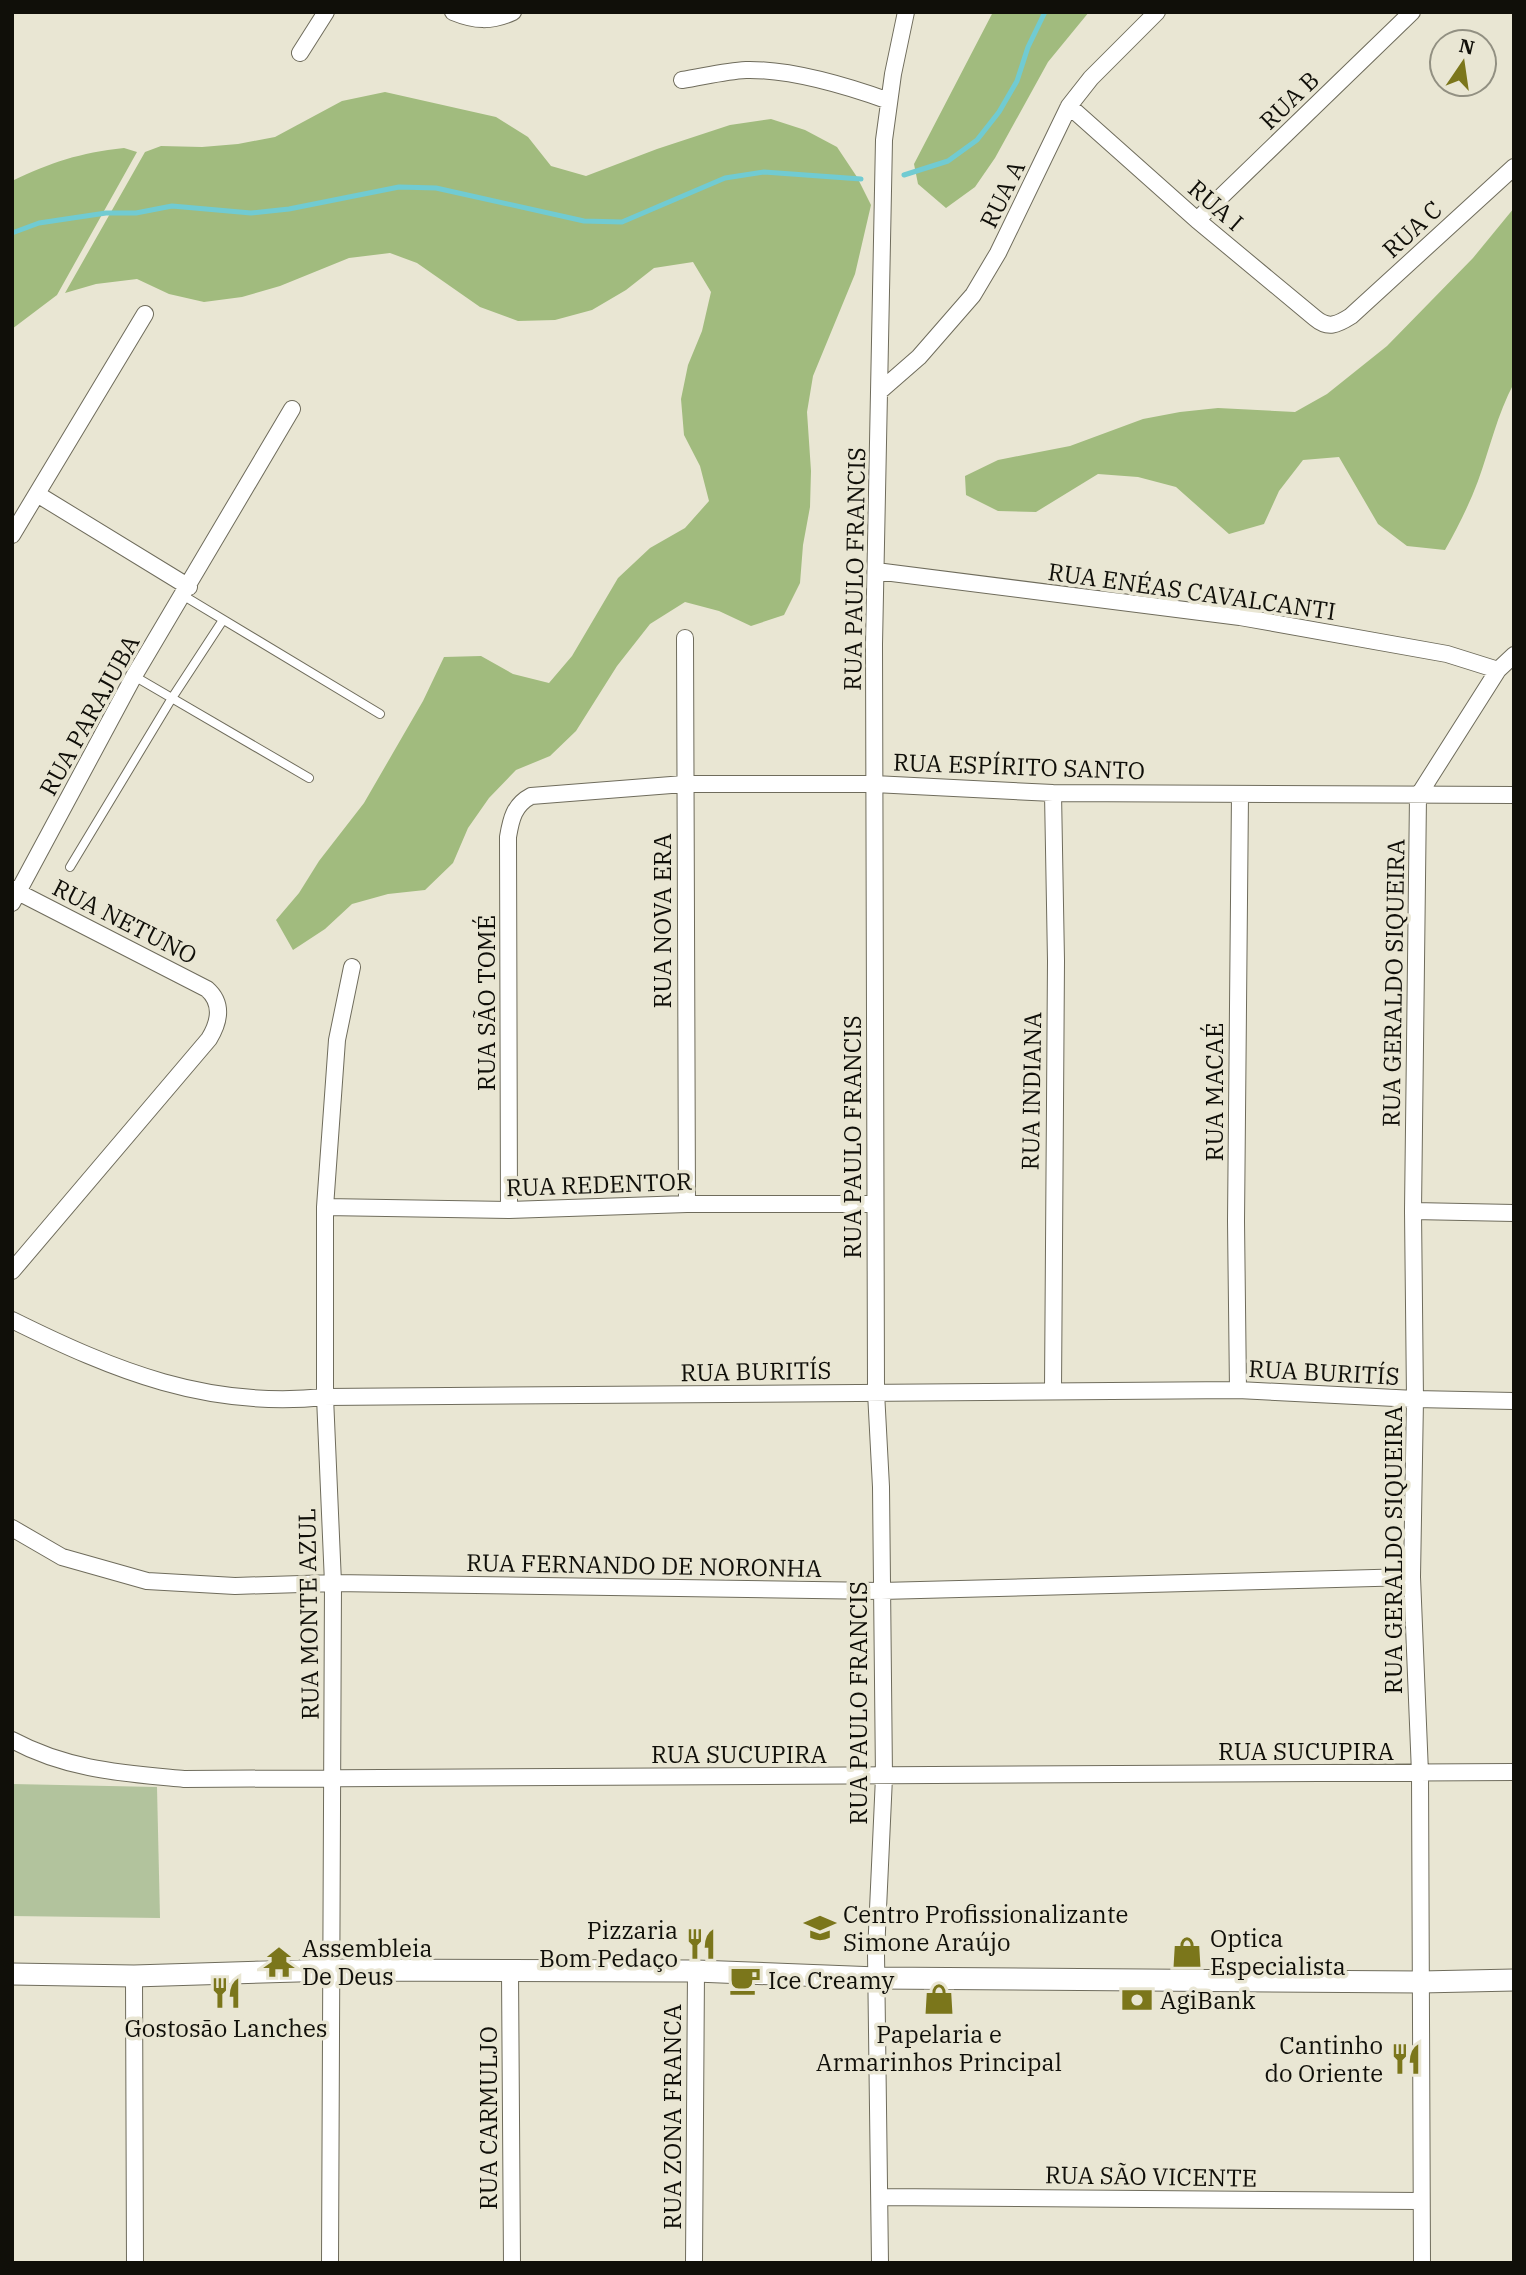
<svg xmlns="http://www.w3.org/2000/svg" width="1526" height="2275" viewBox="0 0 1526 2275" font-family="'IBM Plex Serif',serif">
  <rect width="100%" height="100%" fill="#e9e6d3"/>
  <path fill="#b2c39d" d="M12,1784L157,1787L160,1918L12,1916Z"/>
  <path fill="#a1bb7e" d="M993,12H1089L1048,62L995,158L975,187L946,208L918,184L914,164Z
    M385,92L496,117L528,137L551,166L586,176L657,149L730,125L771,119L805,130L837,147L857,177L871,205L855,274L813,376L807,412L811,471L810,507L803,545L800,583L784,615L751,626L719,611L685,602L650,624L617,666L576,731L550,756L516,770L489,798L468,828L453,863L425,890L388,894L352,904L325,929L293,950L276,920L299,893L319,861L364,803L423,701L444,657L481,656L513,674L549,683L572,656L618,578L650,548L685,528L709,501L700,466L684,435L681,399L688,365L702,331L711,292L693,262L654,268L626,290L592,310L555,320L518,321L480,307L417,263L390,253L349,258L280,286L242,297L204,302L169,294L137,279L96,284L65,293L145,152L161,146L202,147L238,144L275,137L342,101Z
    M124,148L137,152L57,295L12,329V181C52,162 79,153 124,148Z
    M1514,208V383C1497,415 1490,448 1478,481C1469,505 1458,527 1445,550L1407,546L1378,524L1339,457L1303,460L1279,491L1264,524L1229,534L1176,487L1138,477L1098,474L1036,512L998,511L966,495L965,476L998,460L1070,446L1143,419L1180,412L1218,408L1295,412L1327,394L1387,346L1473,258Z"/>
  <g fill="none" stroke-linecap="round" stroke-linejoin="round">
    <path stroke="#71cbd2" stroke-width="5" d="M904,175L948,161L977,140L999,112L1017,81L1028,47L1045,12
      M12,233L39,223L106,213H136L172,206L251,213L289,209L399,187L436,188L584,221L622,222L725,178L764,172L861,179"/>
    <defs>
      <path id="lane" d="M184,596L380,714
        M134,676L309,778
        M70,867L172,698L223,620"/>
      <path id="street" d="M453,12C475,21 491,22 513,12
        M300,53L326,12
        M682,80C702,77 725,71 746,70C791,69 847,86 889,101
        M1069,106L1197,220L1315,318C1328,329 1337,325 1351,316L1514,167
        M1197,220L1412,12
        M880,391L919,357L973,295L998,253L1069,106L1091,78L1157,12
        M37,494L189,587
        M12,535L145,314
        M876,571L1240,617L1447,654L1498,670
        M685,638L687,1204
        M12,889L207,989C223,1003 220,1021 209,1039L12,1271
        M12,903L134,676L292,409
        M325,1207L509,1210L687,1204H875
        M509,1210L508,837C511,819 514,805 531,796L684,784H874L1053,793L1514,795
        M1413,1211L1514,1213
        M12,1320C115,1371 208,1409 325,1397L1238,1390L1415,1399L1514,1401
        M1053,1390L1056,961L1053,793
        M1238,1390L1236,1221L1240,794
        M12,1528L62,1557L147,1581L235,1586L333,1583L881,1591L1412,1577
        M12,1740C68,1770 122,1773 184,1779L1514,1772
        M510,1972L512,2263
        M134,1976L135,2263
        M880,2197L1421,2201
        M330,2263L333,1583L325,1397V1207L337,1040L352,967
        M694,2263L696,1971
        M880,2263L876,1953L884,1777L881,1487L876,1392L874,644L884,140L893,74L906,12
        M1422,2263L1420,1773L1412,1577L1415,1399L1413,1211L1418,796L1498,670L1514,655"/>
      <path id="secondary" d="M12,1974L134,1976L332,1970L696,1971L877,1978L1421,1982L1514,1980"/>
    </defs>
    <use href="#lane" stroke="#6f6c5c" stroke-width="10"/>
    <use href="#street" stroke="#6f6c5c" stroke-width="18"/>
    <use href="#secondary" stroke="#6f6c5c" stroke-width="23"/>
    <use href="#lane" stroke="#fff" stroke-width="8"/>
    <use href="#street" stroke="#fff" stroke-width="16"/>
    <use href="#secondary" stroke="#fff" stroke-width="21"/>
  </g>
  <defs>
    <symbol id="university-bare" viewBox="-9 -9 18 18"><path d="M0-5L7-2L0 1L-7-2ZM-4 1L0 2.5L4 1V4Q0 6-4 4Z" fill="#7b761b" stroke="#e9e6d3" stroke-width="2.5" paint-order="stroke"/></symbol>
    <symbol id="restaurant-bare" viewBox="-9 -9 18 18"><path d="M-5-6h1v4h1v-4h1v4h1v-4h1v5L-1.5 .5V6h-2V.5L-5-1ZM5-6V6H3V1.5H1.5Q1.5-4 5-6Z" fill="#7b761b" stroke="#e9e6d3" stroke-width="2.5" paint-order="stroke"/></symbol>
    <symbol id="shop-bare" viewBox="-9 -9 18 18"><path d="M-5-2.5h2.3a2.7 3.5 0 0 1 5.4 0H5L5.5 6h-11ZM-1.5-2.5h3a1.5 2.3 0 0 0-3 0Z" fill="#7b761b" stroke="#e9e6d3" stroke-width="2.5" paint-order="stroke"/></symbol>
    <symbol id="temple-bare" viewBox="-9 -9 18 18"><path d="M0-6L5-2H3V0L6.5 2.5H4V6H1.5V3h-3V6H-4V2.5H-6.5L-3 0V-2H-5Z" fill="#7b761b" stroke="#e9e6d3" stroke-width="2.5" paint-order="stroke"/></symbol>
    <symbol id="cafe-bare" viewBox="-9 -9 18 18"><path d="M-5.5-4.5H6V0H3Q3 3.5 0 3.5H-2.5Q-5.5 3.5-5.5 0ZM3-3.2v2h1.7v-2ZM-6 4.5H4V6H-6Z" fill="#7b761b" stroke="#e9e6d3" stroke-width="2.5" paint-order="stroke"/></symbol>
    <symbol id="bank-bare" viewBox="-9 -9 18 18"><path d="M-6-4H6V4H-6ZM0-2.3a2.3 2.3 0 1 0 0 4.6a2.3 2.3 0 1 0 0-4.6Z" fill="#7b761b" stroke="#e9e6d3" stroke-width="2.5" paint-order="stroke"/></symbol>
  </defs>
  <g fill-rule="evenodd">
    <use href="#university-bare" x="798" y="1906" width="44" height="44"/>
    <use href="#restaurant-bare" x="679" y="1922" width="44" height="44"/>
    <use href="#shop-bare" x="1165" y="1930" width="44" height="44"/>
    <use href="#temple-bare" x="257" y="1940" width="44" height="44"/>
    <use href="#cafe-bare" x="723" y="1958" width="44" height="44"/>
    <use href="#restaurant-bare" x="204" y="1971" width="44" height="44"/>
    <use href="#shop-bare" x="917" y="1977" width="44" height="44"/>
    <use href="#bank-bare" x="1115" y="1978" width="44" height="44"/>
    <use href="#restaurant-bare" x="1384" y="2037" width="44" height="44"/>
  </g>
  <g text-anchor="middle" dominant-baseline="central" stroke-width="7" stroke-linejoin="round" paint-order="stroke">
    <g font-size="24" fill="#100f09" stroke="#e9e6d3">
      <text transform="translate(1289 100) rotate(-44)">RUA B</text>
      <text transform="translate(1002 194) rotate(-64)">RUA A</text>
      <text transform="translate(1216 205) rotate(41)">RUA I</text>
      <text transform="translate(1412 229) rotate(-43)">RUA C</text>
      <text transform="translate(854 569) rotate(-89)">RUA PAULO FRANCIS</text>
      <text transform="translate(1192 591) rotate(8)">RUA ENÉAS CAVALCANTI</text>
      <text transform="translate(89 715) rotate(-61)">RUA PARAJUBA</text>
      <text transform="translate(1019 766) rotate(2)">RUA ESPÍRITO SANTO</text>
      <text transform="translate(125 921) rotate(27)">RUA NETUNO</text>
      <text transform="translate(662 921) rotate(-90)">RUA NOVA ERA</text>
      <text transform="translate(1393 983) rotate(-89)">RUA GERALDO SIQUEIRA</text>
      <text transform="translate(486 1003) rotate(-90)">RUA SÃO TOMÉ</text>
      <text transform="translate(1031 1091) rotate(-89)">RUA INDIANA</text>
      <text transform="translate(1214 1092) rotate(-90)">RUA MACAÉ</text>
      <text transform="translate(852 1137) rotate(-90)">RUA PAULO FRANCIS</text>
      <text transform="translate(599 1184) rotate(-2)">RUA REDENTOR</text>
      <text transform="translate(756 1371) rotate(-1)">RUA BURITÍS</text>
      <text transform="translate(1324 1372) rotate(3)">RUA BURITÍS</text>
      <text transform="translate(1393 1550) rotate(-90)">RUA GERALDO SIQUEIRA</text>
      <text transform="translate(644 1565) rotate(1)">RUA FERNANDO DE NORONHA</text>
      <text transform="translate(308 1614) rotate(-91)">RUA MONTE AZUL</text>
      <text transform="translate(858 1703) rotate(-90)">RUA PAULO FRANCIS</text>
      <text x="1306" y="1751">RUA SUCUPIRA</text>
      <text x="739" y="1754">RUA SUCUPIRA</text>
      <text transform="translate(672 2117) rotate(-90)">RUA ZONA FRANCA</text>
      <text transform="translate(488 2118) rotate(-90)">RUA CARMULJO</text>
      <text transform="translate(1151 2176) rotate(1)">RUA SÃO VICENTE</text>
    </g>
    <g font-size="24" fill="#100f09" stroke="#e9e6d3" text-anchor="start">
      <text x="843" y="1914">Centro Profissionalizante<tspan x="843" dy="28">Simone Araújo</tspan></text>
      <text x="678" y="1930" text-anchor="end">Pizzaria<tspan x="678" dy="28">Bom Pedaço</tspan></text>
      <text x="1210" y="1938">Optica<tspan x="1210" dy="28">Especialista</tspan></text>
      <text x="302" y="1948">Assembleia<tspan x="302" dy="28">De Deus</tspan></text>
      <text x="768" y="1980">Ice Creamy</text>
      <text x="1160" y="2000">AgiBank</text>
      <text x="226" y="2028" text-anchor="middle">Gostosão Lanches</text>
      <text x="939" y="2034" text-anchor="middle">Papelaria e<tspan x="939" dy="28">Armarinhos Principal</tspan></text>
      <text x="1383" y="2045" text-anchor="end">Cantinho<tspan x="1383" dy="28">do Oriente</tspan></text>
    </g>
  </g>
  <rect width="1526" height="2275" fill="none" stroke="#100f09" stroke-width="28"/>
  <g transform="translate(1463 63) rotate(13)"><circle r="33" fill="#e9e6d3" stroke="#929082" stroke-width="2"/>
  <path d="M0-5L12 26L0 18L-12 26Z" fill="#7b761b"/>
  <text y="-10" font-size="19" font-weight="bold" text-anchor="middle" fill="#100f09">N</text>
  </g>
</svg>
